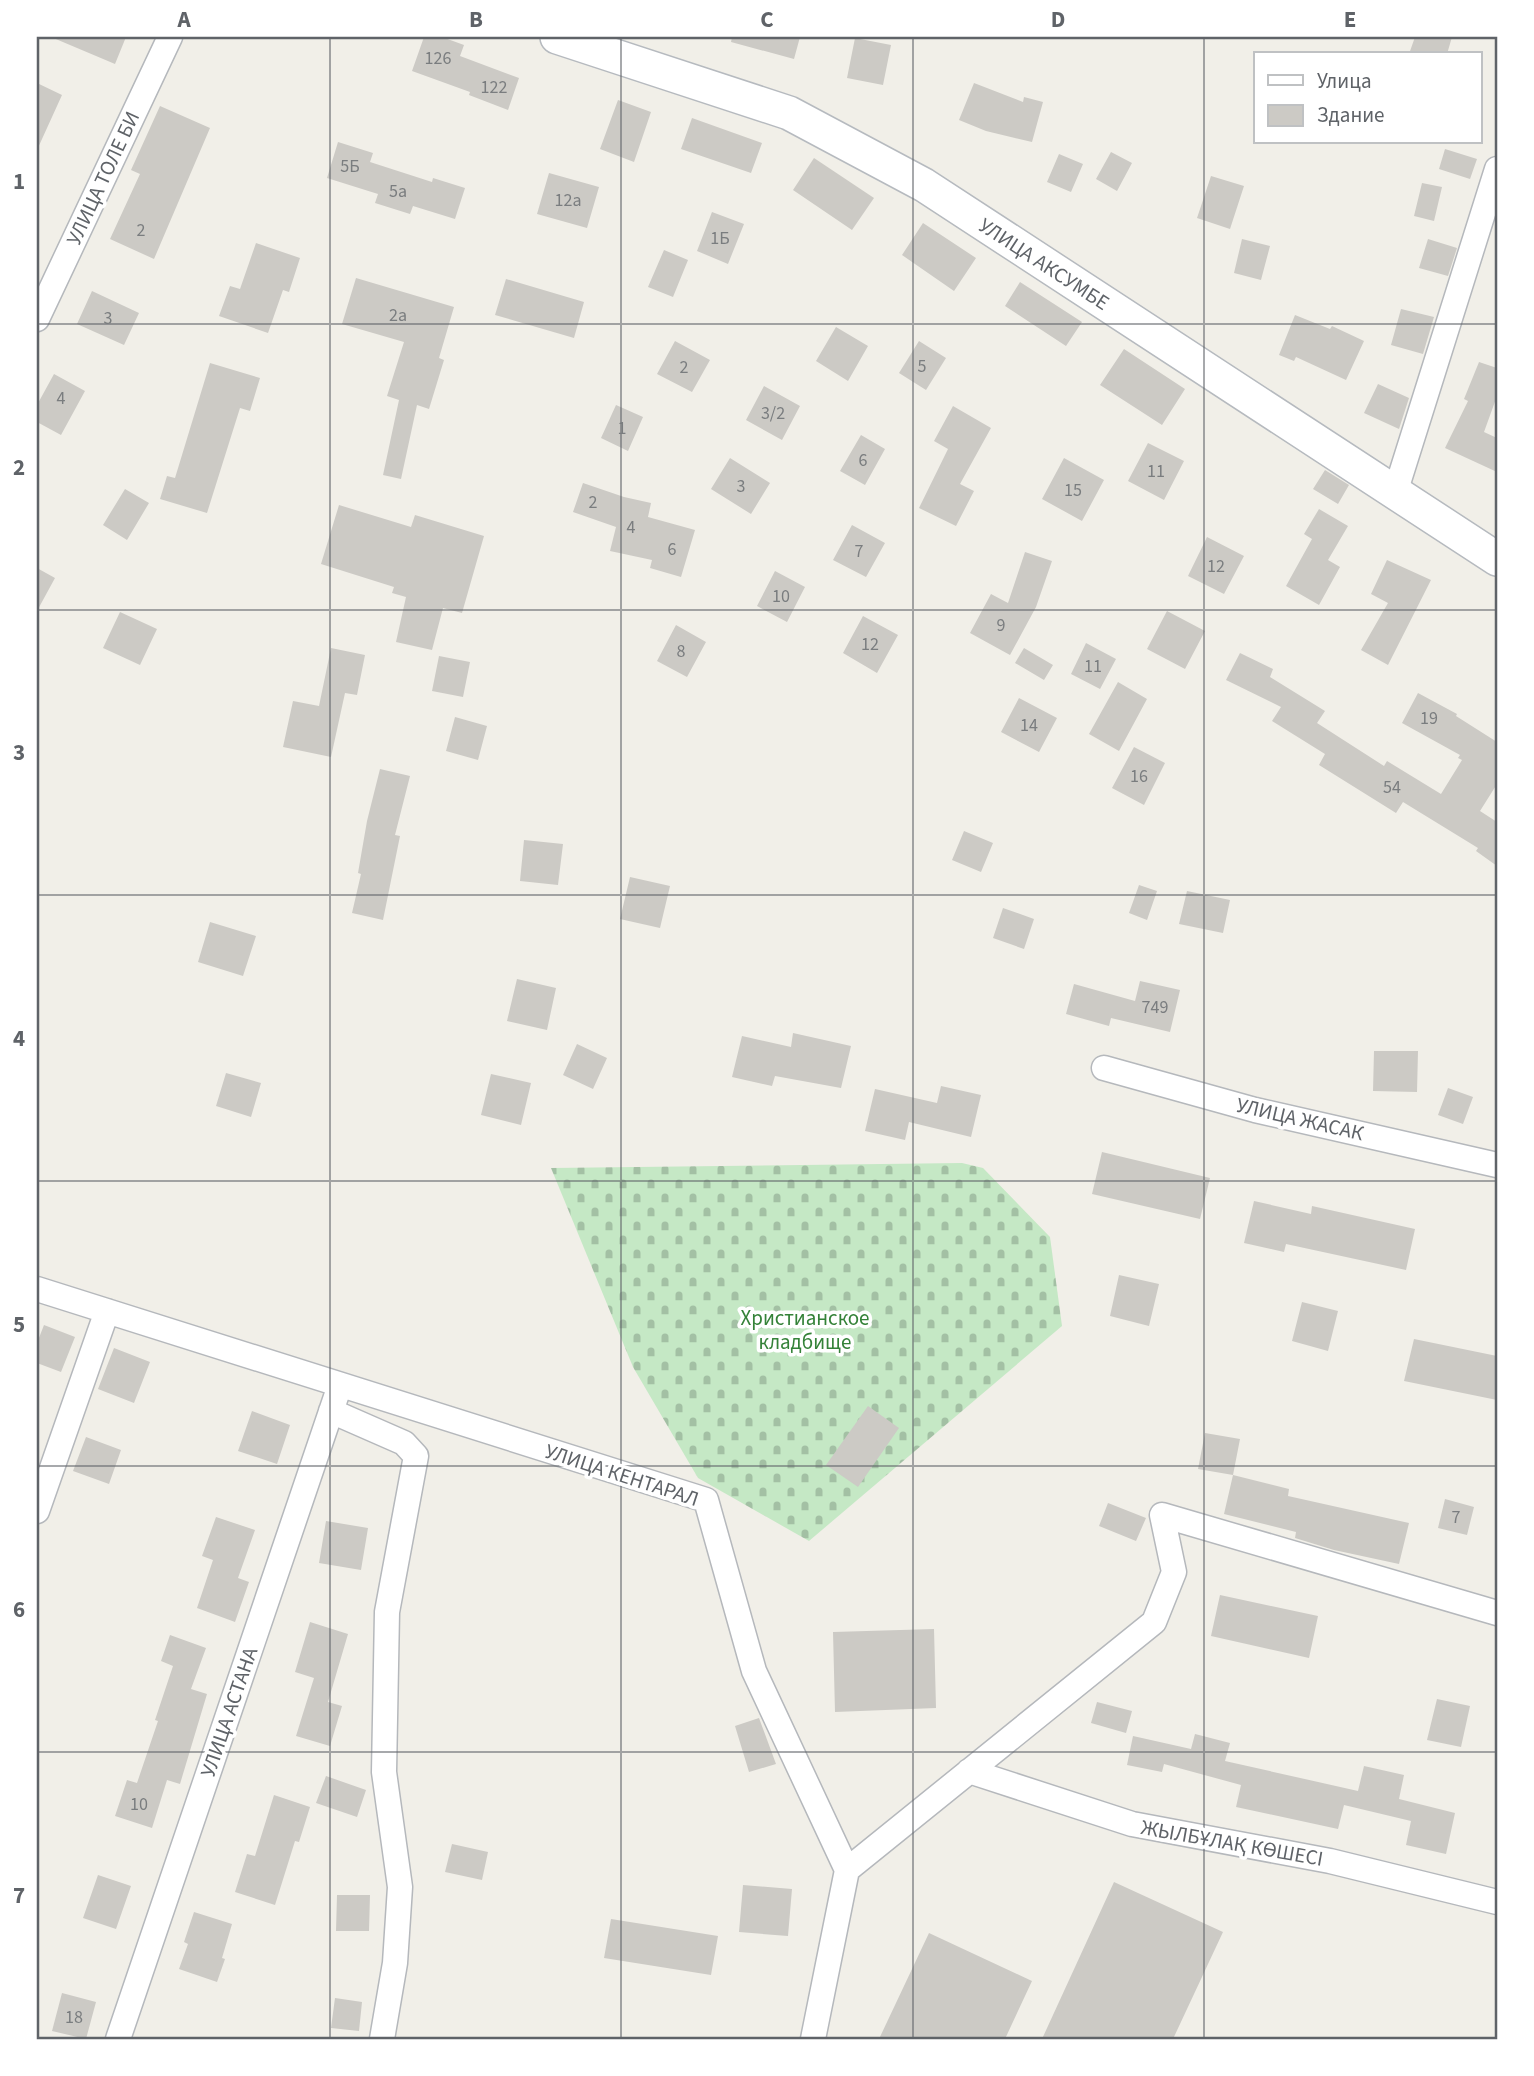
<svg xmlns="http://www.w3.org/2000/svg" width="1534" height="2076" viewBox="0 0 1534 2076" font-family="'Source Sans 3',sans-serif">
  <defs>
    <pattern id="cemetery-stones" width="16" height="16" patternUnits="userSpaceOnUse" patternTransform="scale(1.75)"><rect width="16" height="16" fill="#c5e8c5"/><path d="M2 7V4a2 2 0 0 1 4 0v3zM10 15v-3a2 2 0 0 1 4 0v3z" fill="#a3c0a4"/></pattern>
  </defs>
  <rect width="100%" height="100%" fill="#f1efe8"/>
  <path fill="url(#cemetery-stones)" d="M962,1163L983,1168L1050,1237L1062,1326L809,1541L698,1478L633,1367L551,1168Z"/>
  <path fill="#cccac5" d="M51,37H126L115,64Z
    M424,37H442L464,45L460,56L519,78L508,110L469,95L470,92L412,71Z
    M732,37H800L794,59L731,42Z
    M1415,37H1452L1447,54H1409Z
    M855,38L891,45L883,85L847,78Z
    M37,83L62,95L37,150Z
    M974,83L1023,102L1024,97L1043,102L1032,142L986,131L959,120Z
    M618,100L651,112L634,162L600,149Z
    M160,106L210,128L154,259L110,239L140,174L131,170Z
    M692,118L762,143L751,173L681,149Z
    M338,142L373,153L370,162L432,182L433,178L465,188L455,219L413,206L410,214L375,203L378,194L327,178Z
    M1445,149L1477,159L1470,179L1439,169Z
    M1111,152L1132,163L1117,191L1096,179Z
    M1059,154L1083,164L1071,192L1047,182Z
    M814,158L874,198L852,230L793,190Z
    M549,173L599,187L587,228L537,214Z
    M1211,176L1244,186L1230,229L1197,218Z
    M1422,183L1442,187L1434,221L1414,216Z
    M712,212L744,224L728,264L697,251Z
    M923,223L976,258L954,291L902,255Z
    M1242,239L1270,246L1261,280L1234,273Z
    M1428,239L1457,248L1448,276L1419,268Z
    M256,243L300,258L289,292L283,290L268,333L219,316L230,286L240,289Z
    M664,250L688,260L673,297L648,287Z
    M356,278L454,307L439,358L444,360L429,409L417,405L401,479L383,475L399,400L387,396L404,342L342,324Z
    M506,279L584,302L574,338L495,315Z
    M1020,282L1082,322L1066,346L1005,306Z
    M92,291L139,313L124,345L77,324Z
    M1401,309L1434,317L1423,354L1391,345Z
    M1295,315L1330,329L1332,326L1364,341L1346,380L1296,357L1294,361L1279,355Z
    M836,327L868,346L848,381L816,361Z
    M675,341L710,360L692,392L657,374Z
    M919,341L946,358L926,390L899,373Z
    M1124,349L1185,389L1162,425L1100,385Z
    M1479,362L1497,368V396L1484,432L1497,438V472L1445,448L1468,401L1464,399Z
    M210,363L260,378L250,411L240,408L207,513L160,499L167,476L175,478Z
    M54,374L85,391L61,435L37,422V405Z
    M1378,384L1409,398L1399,429L1364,413Z
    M764,386L800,406L782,440L746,420Z
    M616,405L643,417L628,451L601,438Z
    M953,406L991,428L960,484L974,491L956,526L919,508L948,449L934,441Z
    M861,435L885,449L865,485L840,471Z
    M1148,443L1184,461L1164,500L1128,481Z
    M730,458L770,483L751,514L711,489Z
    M1064,458L1104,480L1082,521L1042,499Z
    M1325,470L1349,485L1338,504L1313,489Z
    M583,483L624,497L651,503L648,517L695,530L681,577L650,568L652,560L610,551L616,527L573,512Z
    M125,489L149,503L127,540L103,525Z
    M339,505L411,527L415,515L484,536L462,613L443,608L432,650L396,642L406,597L392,593L394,587L321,564Z
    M1319,509L1348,526L1328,560L1340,567L1319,605L1286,586L1312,539L1304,534Z
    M852,525L885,543L866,577L833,560Z
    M1207,537L1244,556L1224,594L1188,576Z
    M1025,552L1052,561L1036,607L1010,655L970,633L991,594L1008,603Z
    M1387,560L1431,580L1388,665L1361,650L1388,603L1371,594Z
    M37,568L55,578L37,611Z
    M775,571L805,587L787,622L757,606Z
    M1167,611L1205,631L1185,669L1147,649Z
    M120,612L157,629L140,665L103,648Z
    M863,616L898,635L877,673L843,653Z
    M676,625L706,642L687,677L657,661Z
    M1086,643L1116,659L1100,689L1071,674Z
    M331,648L365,655L357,695L345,693L331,757L283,747L293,701L319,706Z
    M1024,648L1053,665L1044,680L1015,663Z
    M1240,653L1273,669L1270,677L1325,711L1317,723L1384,766L1387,761L1441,794L1462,760L1458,758L1460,755L1402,723L1418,693L1457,714L1456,716L1497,742V784L1480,811L1497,822V866L1476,851L1478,848L1403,802L1396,813L1319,765L1325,754L1272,721L1281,707L1226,680Z
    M439,656L470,662L463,697L432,691Z
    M1118,682L1147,699L1119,751L1089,734Z
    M1019,698L1057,718L1039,752L1001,732Z
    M455,717L487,726L478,760L446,751Z
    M1134,747L1165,763L1144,805L1112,788Z
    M380,769L410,776L395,835L400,836L383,920L352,913L361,874L358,873L367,821Z
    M964,831L993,843L981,872L952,860Z
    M524,840L563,844L558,885L520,881Z
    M630,877L670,886L660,928L620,919Z
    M1139,885L1157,891L1147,920L1129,913Z
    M1187,891L1230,900L1223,933L1179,924Z
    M1003,908L1034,919L1024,949L993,938Z
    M210,922L256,936L243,976L198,962Z
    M517,979L556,988L547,1030L507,1021Z
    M1140,981L1180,990L1170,1032L1111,1018L1109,1026L1066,1014L1074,984L1135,1001Z
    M793,1033L851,1046L841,1088L775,1076L772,1086L732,1077L742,1036L791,1047Z
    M577,1044L607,1058L593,1089L563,1075Z
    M1374,1051H1418L1417,1092L1373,1091Z
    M226,1073L261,1083L251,1117L216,1106Z
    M491,1074L531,1083L521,1125L481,1115Z
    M941,1086L981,1095L971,1137L909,1122L905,1140L865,1131L875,1089L937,1103Z
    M1448,1088L1473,1097L1463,1124L1438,1115Z
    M1102,1152L1210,1178L1200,1219L1092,1194Z
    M1254,1201L1311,1214L1312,1206L1415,1229L1406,1270L1286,1244L1284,1252L1244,1243Z
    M1119,1275L1159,1284L1149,1326L1110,1316Z
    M1302,1302L1338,1311L1328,1351L1292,1341Z
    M44,1325L75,1337L61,1372L37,1363V1343Z
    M1414,1339L1497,1356V1400L1404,1381Z
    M114,1348L150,1362L134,1403L98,1389Z
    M868,1406L899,1428L858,1487L826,1465Z
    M252,1411L290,1425L277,1464L238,1451Z
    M1205,1433L1240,1439L1233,1475L1198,1469Z
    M86,1437L121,1450L109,1484L73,1471Z
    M1233,1475L1289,1489L1288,1496L1409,1523L1399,1564L1334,1550L1295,1538L1296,1532L1224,1514Z
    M1445,1499L1474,1507L1467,1535L1438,1528Z
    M1108,1503L1146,1518L1136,1541L1099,1526Z
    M216,1517L255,1530L238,1578L249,1582L235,1622L197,1608L213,1560L202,1556Z
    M326,1521L368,1528L361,1570L319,1563Z
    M1220,1595L1318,1616L1309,1658L1211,1636Z
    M310,1622L348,1634L328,1702L342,1706L330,1746L296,1736L314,1678L295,1672Z
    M934,1629L936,1708L835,1712L833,1632Z
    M170,1635L206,1648L191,1689L207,1694L180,1784L167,1780L152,1828L115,1816L127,1780L137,1783L158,1721L155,1720L173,1666L161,1661Z
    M1437,1699L1470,1706L1461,1747L1427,1740Z
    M1097,1702L1132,1711L1126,1733L1091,1723Z
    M759,1718L776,1764L749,1772L735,1726Z
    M1195,1734L1230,1743L1225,1761L1358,1791L1364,1766L1404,1775L1399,1799L1455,1813L1446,1854L1406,1845L1411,1821L1344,1805L1338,1829L1236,1807L1241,1785L1164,1764L1162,1772L1127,1765L1133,1736L1191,1749Z
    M326,1776L366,1790L357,1817L316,1803Z
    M274,1795L310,1807L299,1842L295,1841L275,1905L235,1892L247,1854L255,1856Z
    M452,1844L488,1852L482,1880L445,1872Z
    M98,1875L131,1886L116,1929L83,1918Z
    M1114,1882L1223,1932L1173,2039H1042Z
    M743,1885L792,1889L788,1936L739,1932Z
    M337,1895H370L369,1931H336Z
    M194,1912L232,1924L222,1958L225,1959L217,1982L179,1969L188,1944L184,1942Z
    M611,1919L718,1936L711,1975L604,1958Z
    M929,1933L1032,1981L1005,2039H879Z
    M62,1993L96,2002L86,2039L52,2031Z
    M335,1998L362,2002L359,2031L331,2028Z"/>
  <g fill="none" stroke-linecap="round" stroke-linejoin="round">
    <defs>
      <path id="minor" d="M37,319L170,37
        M1395,493L1497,169
        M1104,1068L1255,1110L1497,1165
        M37,1289L706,1500L754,1671L847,1870L813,2039
        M331,1411L404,1443L416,1456L387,1612L384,1772L400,1887L395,1963L382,2039
        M37,1511L107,1311
        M969,1771L1132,1824L1330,1861L1497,1902
        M847,1870L1154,1622L1174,1572L1162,1515L1497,1613
        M118,2039L340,1385"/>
      <path id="secondary" d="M557,37L789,113L924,185L1497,559"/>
    </defs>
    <use href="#minor" stroke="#b5b8bc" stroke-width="27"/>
    <use href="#secondary" stroke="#b6babf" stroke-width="36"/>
    <use href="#minor" stroke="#fff" stroke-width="24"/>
    <use href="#secondary" stroke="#fff" stroke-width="33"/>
  </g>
  <path fill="none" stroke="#5f6368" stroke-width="2" stroke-opacity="0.55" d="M330,37V2039M621,37V2039M913,37V2039M1204,37V2039M37,324H1497M37,610H1497M37,895H1497M37,1181H1497M37,1466H1497M37,1752H1497"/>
  <g text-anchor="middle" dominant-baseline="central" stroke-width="7" stroke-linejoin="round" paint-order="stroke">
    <g font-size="18" fill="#7a7d7f">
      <text x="438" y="58">126</text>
      <text x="494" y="87">122</text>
      <text x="350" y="166">5Б</text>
      <text x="398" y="191">5а</text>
      <text x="568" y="200">12а</text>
      <text x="141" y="230">2</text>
      <text x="720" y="238">1Б</text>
      <text x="398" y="315">2а</text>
      <text x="108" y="318">3</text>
      <text x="922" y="366">5</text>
      <text x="684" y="367">2</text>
      <text x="61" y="398">4</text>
      <text x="773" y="413">3/2</text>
      <text x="622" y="428">1</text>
      <text x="863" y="460">6</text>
      <text x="1156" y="471">11</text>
      <text x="741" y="486">3</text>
      <text x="1073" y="490">15</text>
      <text x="593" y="502">2</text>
      <text x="631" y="527">4</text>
      <text x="672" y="549">6</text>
      <text x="859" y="551">7</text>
      <text x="1216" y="566">12</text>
      <text x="781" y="596">10</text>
      <text x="1001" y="625">9</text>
      <text x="870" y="644">12</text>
      <text x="681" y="651">8</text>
      <text x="1093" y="666">11</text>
      <text x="1429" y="718">19</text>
      <text x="1029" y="725">14</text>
      <text x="1139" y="776">16</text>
      <text x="1392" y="787">54</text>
      <text x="1155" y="1007">749</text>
      <text x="1456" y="1517">7</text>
      <text x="139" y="1804">10</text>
      <text x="74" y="2017">18</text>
    </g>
    <g font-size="21" fill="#5f6368" stroke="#fff">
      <text transform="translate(103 178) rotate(-65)">УЛИЦА ТОЛЕ БИ</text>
      <text transform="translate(1044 264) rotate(33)">УЛИЦА АКСУМБЕ</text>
      <text transform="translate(1300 1119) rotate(13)">УЛИЦА ЖАСАК</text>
      <text transform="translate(622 1475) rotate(18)">УЛИЦА КЕНТАРАЛ</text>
      <text transform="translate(229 1712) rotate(-71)">УЛИЦА АСТАНА</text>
      <text transform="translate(1232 1843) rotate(10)">ЖЫЛБҰЛАҚ КӨШЕСІ</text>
    </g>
    <g font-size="21" fill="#348238" stroke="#fff">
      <text x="805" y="1318">Христианское<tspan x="805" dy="24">кладбище</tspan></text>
    </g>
  </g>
  <rect width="1534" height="2076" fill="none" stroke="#ffffff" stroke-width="77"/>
  <rect x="1254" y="52" width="228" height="91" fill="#ffffff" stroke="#bfc1c3" stroke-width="2"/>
  <rect x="1268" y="75" width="35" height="10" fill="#ffffff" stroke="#bfc1c3" stroke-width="2"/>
  <text x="1317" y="88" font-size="21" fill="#5f6368">Улица</text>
  <rect x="1268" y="105" width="35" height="21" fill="#cccac5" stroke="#bfc1c3" stroke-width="2"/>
  <text x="1317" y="122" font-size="21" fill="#5f6368">Здание</text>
  <rect x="38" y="38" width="1458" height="2000" fill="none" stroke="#5f6368" stroke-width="2.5"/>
  <g font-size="23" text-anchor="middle" font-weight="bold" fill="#5f6368">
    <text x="184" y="27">A</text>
    <text x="476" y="27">B</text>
    <text x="767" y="27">C</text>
    <text x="1058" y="27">D</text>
    <text x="1350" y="27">E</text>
    <text x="19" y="189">1</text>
    <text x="19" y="475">2</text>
    <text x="19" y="760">3</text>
    <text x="19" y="1046">4</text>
    <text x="19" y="1332">5</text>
    <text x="19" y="1617">6</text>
    <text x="19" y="1903">7</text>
  </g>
</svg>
